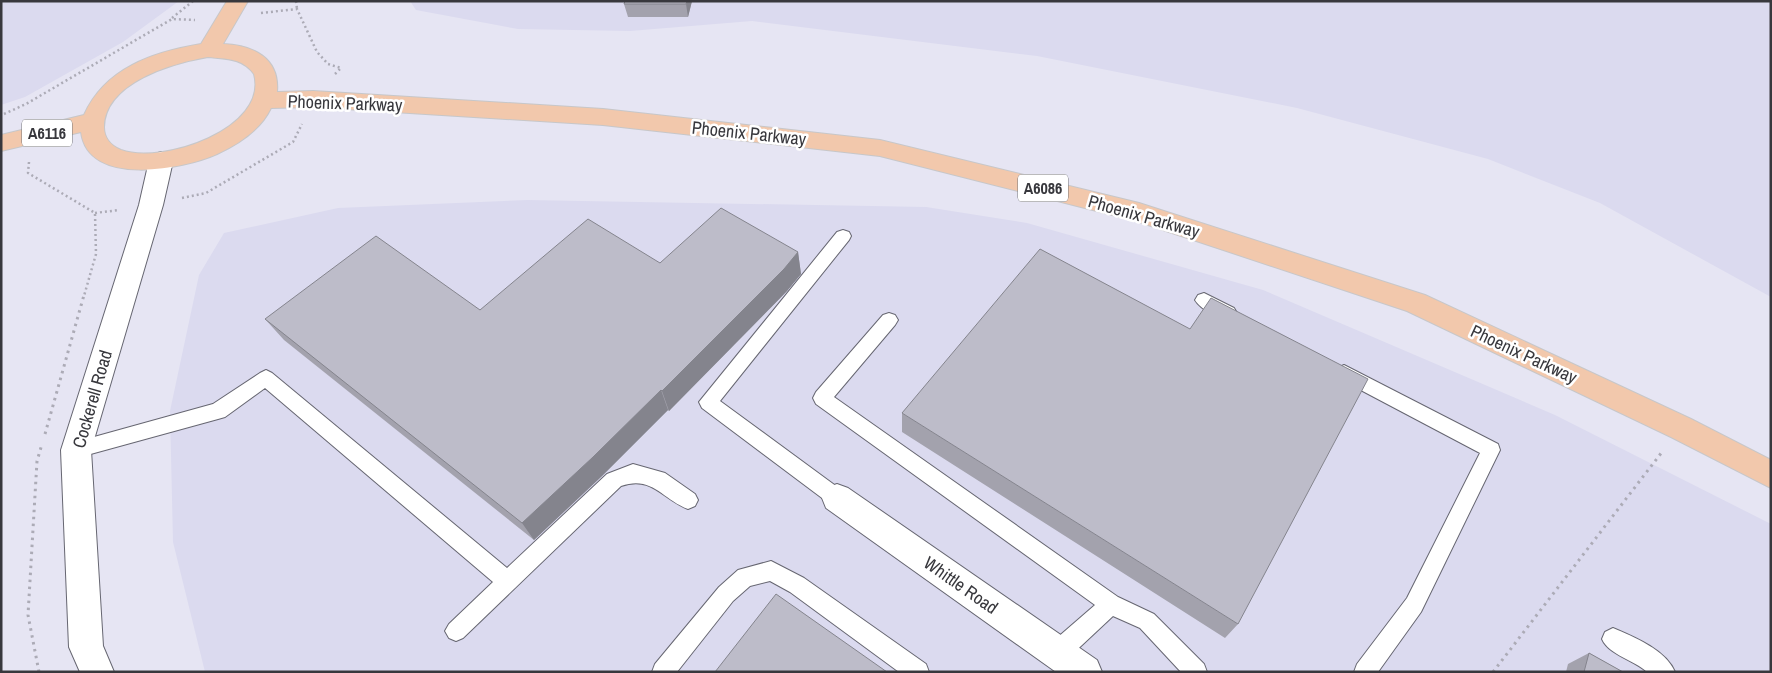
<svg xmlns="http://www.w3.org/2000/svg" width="1772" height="673" viewBox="0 0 1772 673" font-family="'Archivo Narrow',sans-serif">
  <rect width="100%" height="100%" fill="#e6e5f3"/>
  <path fill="#dbdaef" d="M1,1H179L123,42L25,97L1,105Z
    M410,1H1771V297L1600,203L1488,159L1297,108L1037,56L752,21L630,31L518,29L416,10Z
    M527,200L926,207L1027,223L1263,290L1555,415L1771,524V672H205L173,542L170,411L199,275L224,233L338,208Z"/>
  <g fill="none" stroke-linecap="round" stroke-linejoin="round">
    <defs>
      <path id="service" d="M843,230L849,232L851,236L849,240L720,401L844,492L847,498L844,504L837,507L830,504L702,408L699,402L837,232Z
        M1204,293L1234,308L1237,313L1234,318C1223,322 1201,310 1195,300L1198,295Z
        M889,313L895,315L898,320L895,325L834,397L1118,597L1154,614L1204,664L1207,672H1181L1140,628L1113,616L1066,660L1058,663L1050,660L1047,652L1050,644L1095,605L816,404L813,398L816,392L883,315Z
        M1344,365L1498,444L1500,450L1421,612L1378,672H1354L1357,664L1407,598L1480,453L1338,378L1335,373L1338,368Z
        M266,370L272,373L507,568L607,474L633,464L665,473L695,494L698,500L695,506L688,509C662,499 652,475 621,486L463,638L456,641L449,638L445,631L449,624L493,582L265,388L225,417L218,419L76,458L69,456L67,450L69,444L76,442L213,404L260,373Z
        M771,561L804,578L926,664L929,672H899L790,592L770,581L750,586L733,601L677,672H652L655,664L719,587L738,570Z
        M1613,628C1634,637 1666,650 1675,672H1647C1634,660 1609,655 1602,639L1605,632Z"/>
      <path id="minor" d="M161,152L170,155L173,161L163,205L91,450L103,646L114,672H80L69,647L61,450L139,205L149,161L152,155Z
        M837,484L848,488L1097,660L1102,672H1056L826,508L822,498L826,488Z"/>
      <path id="primary" d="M227,1H248L223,44C253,45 280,58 277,92L313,91L603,109L880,140L1139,203L1425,295L1691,419L1771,460V488L1671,437L1407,311L1136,221L880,156L603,125L313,107L271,108C261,129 239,144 217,154C184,169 88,188 81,132L1,151V135L84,115C105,68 153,52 201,44ZM208,57C226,59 243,58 254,74C269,129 162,165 121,150C111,146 104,138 104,127C105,82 173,63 208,57Z"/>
    </defs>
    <use href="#service" stroke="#666671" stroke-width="2"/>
    <use href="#minor" stroke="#666671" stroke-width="2"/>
    <use href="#primary" stroke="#c7c7c9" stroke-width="2"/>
    <path stroke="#acabb6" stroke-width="2.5" stroke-dasharray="2 3" stroke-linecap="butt" d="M296,1L297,9
      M261,13L297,9L317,52L328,64L341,68L334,75
      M172,18L193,1
      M4,114L26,104L172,19L195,20
      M29,162L28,173L95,213L96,254L84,296
      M182,198L206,193L293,142L302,124
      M95,213L119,210"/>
    <path stroke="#acabb6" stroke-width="3" stroke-dasharray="2.5 4.5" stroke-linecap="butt" d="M45,434L84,295
      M39,672L28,615L37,461L42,444
      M1493,672L1662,452"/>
    <use href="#service" fill="#fff" fill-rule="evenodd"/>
    <use href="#minor" fill="#fff" fill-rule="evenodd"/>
    <use href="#primary" fill="#f2c8ac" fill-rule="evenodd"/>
  </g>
  <path fill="#a3a2ad" d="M625,1H692L688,17H628L624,4Z
    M798,252L801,274L787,291L669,411L668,410L602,476L534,540L284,340L265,319L480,310L660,263Z
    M902,413L1238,624L1225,638L902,432Z
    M1589,653L1623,672H1566L1568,664Z"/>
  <path fill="#84848d" d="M687,1H692L688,17L686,4Z
    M798,252L801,274L787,291L669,411L662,391Z
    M661,390L668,410L602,476L534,540L522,523Z"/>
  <path fill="#bdbcc9" stroke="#84848d" d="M625,1H687L686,4H624Z
    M721,208L798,252L784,269L662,391L661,390L593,457L522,523L265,319L376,236L480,310L588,219L660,263Z
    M1040,249L1190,329L1211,298L1368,379L1238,624L902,413Z
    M776,594L887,672H715Z
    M1589,653L1623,672H1584Z"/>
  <g text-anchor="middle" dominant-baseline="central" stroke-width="5" stroke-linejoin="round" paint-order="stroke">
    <g fill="#fff" stroke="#747477" stroke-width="1">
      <rect x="22" y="119.5" width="50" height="27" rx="4"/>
      <rect x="1018" y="174.5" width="50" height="27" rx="4"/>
    </g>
    <g font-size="16" font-weight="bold" fill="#38383d">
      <text x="47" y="133">A6116</text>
      <text x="1043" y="188">A6086</text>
    </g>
    <g font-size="18" fill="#38383d" stroke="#fff">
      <text transform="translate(345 103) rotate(2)">Phoenix Parkway</text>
      <text transform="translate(749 133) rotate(6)">Phoenix Parkway</text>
      <text transform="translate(1144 216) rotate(16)">Phoenix Parkway</text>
      <text transform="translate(1524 354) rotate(25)">Phoenix Parkway</text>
      <text transform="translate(92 399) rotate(-74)">Cockerell Road</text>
      <text transform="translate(961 585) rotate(35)">Whittle Road</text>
    </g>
  </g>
  <rect width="1772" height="673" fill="none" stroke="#38383d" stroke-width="5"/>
</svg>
